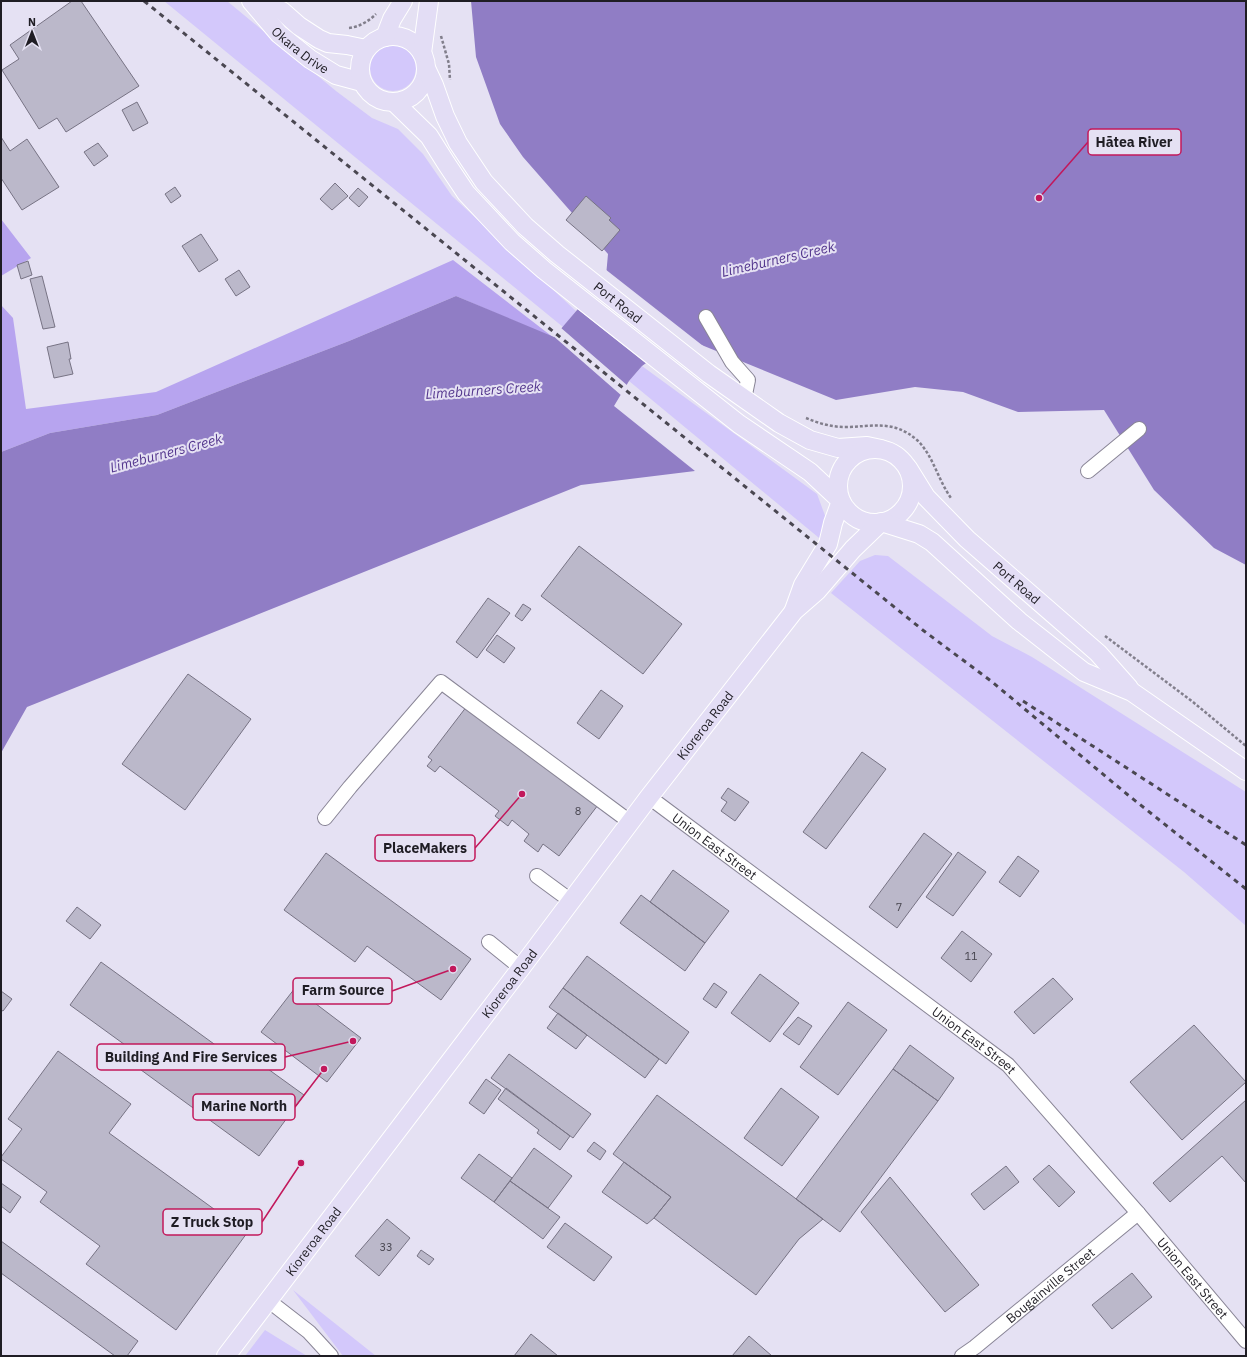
<svg xmlns="http://www.w3.org/2000/svg" width="1247" height="1357" viewBox="0 0 1247 1357" font-family="'IBM Plex Sans',sans-serif">
  <rect width="100%" height="100%" fill="#e5e1f3"/>
  <path fill="#d3c8fb" d="M164,1H227L336,91L372,118L398,129L423,154L452,196L576,311L563,327Z
    M370 68a23 23 0 1 1 46 0a23 23 0 1 1-46 0Z
    M642,366L817,494L827,521L824,542L629,381Z
    M875,555L888,556L992,636L1032,657L1246,792V926L1184,872L831,593L860,561Z
    M293,1290L376,1356H343Z
    M265,1330L307,1356H245Z"/>
  <path fill="#b7a4ef" d="M1,219L31,258L1,276Z
    M453,260L554,338L456,296L349,341L157,415L50,433L1,452V305L13,318L26,409L156,392Z"/>
  <path fill="#907dc5" d="M471,1H1246V565L1214,548L1154,490L1104,410L1018,412L963,392L915,387L836,400L682,337L642,366L629,381L614,406L695,471L581,485L27,707L1,753V452L50,433L157,415L349,341L456,296L554,337L606,276L608,254L523,157L500,124L476,57Z"/>
  <path fill="#e5e1f3" d="M605,269L707,349L683,339L648,365L576,308L604,275Z
    M560,327L628,386L622,396L551,334L553,335Z"/>
  <path fill="#bbb8ca" stroke="#777384" d="M72,1H81L139,86L66,132L57,118L39,129L2,70L19,59L10,45Z
    M137,102L148,123L133,131L122,110Z
    M1,137L10,151L27,139L59,187L22,210L1,178Z
    M98,143L108,156L94,166L84,152Z
    M335,183L348,196L332,210L320,199Z
    M175,187L181,196L171,203L165,194Z
    M358,188L368,197L359,207L349,198Z
    M586,196L611,218L609,220L620,230L602,251L566,220Z
    M201,234L218,260L199,272L182,246Z
    M28,261L32,275L21,279L17,265Z
    M239,270L250,287L236,296L225,279Z
    M42,276L55,327L43,329L30,279Z
    M68,342L71,359H69L73,374L54,378L47,347Z
    M579,546L682,624L643,674L541,596Z
    M488,598L510,613L477,658L456,642Z
    M523,604L531,609L522,621L515,616Z
    M497,635L515,648L504,663L486,650Z
    M188,674L251,719L185,810L122,764Z
    M601,690L623,706L599,739L577,723Z
    M467,706L598,805L559,856L543,844L538,852L524,841L529,834L512,820L508,826L495,816L499,811L440,766L435,772L427,766L432,760L428,757Z
    M862,752L886,769L826,849L803,832Z
    M728,788L749,802L735,821L721,811L727,802L721,798Z
    M924,833L952,854L897,928L869,907Z
    M958,852L986,872L953,916L926,897Z
    M326,853L471,959L441,1000L367,946L355,962L284,910Z
    M1018,856L1039,871L1020,897L999,882Z
    M673,870L729,911L705,943L650,902Z
    M641,895L705,943L685,971L620,923Z
    M77,907L101,925L90,939L66,921Z
    M962,931L992,954L971,982L941,958Z
    M587,956L689,1032L666,1064L563,988Z
    M101,962L243,1065L250,1056L304,1095L259,1156L126,1059L132,1050L70,1005Z
    M760,974L799,1003L770,1042L731,1013Z
    M1053,978L1073,999L1034,1034L1014,1012Z
    M714,983L727,992L716,1008L703,999Z
    M295,988L361,1038L327,1082L261,1032Z
    M563,988L659,1059L645,1078L549,1007Z
    M1,991L12,999L3,1011L1,1010Z
    M848,1002L887,1030L838,1095L800,1067Z
    M558,1013L587,1035L576,1049L547,1028Z
    M798,1017L812,1026L799,1045L783,1034Z
    M1194,1025L1246,1082L1182,1140L1130,1082Z
    M910,1045L954,1078L938,1101L893,1069Z
    M58,1051L131,1104L109,1133L247,1233L176,1330L86,1264L100,1246L40,1202L47,1192L1,1159V1157L22,1129L8,1119Z
    M509,1054L591,1114L573,1138L491,1078Z
    M893,1069L938,1101L840,1232L796,1199Z
    M486,1079L501,1090L484,1114L469,1103Z
    M506,1088L570,1136L560,1150L537,1133L539,1130L498,1099Z
    M781,1088L819,1117L782,1166L744,1138Z
    M657,1095L823,1219L799,1239L756,1295L654,1218L671,1197L613,1154Z
    M1246,1100V1183L1222,1156L1170,1202L1153,1183Z
    M594,1142L606,1151L600,1160L587,1151Z
    M534,1148L572,1176L548,1208L510,1181Z
    M479,1154L512,1178L494,1202L461,1178Z
    M624,1162L671,1197L654,1218L647,1224L602,1192Z
    M1049,1165L1075,1192L1059,1207L1033,1179Z
    M1006,1166L1019,1182L984,1210L971,1194Z
    M890,1177L979,1285L945,1312L861,1212Z
    M510,1181L560,1217L543,1239L494,1202Z
    M1,1183L21,1197L10,1213L1,1206Z
    M387,1219L410,1238L379,1276L355,1256Z
    M565,1223L612,1257L594,1281L547,1247Z
    M1,1241L138,1341L127,1356H115L1,1273Z
    M421,1250L434,1259L429,1265L417,1256Z
    M1132,1273L1152,1297L1112,1329L1092,1305Z
    M531,1334L558,1356H514Z
    M749,1336L772,1356H732Z"/>
  <g fill="none" stroke-linecap="round" stroke-linejoin="round">
    <defs>
      <g id="minor">
        <path d="M706,317L732,362L748,380L744,399"/>
        <path d="M1088,471L1139,429"/>
        <path id="s1" d="M649,797L1008,1065L1138,1213L1246,1341"/>
        <path d="M325,818L350,787L441,682L630,822"/>
        <path d="M537,876L571,901"/>
        <path d="M489,942L521,968"/>
        <path d="M269,1301L309,1332L331,1356"/>
        <path id="s2" d="M962,1356L975,1347L1138,1213"/>
      </g>
      <g id="major">
        <path id="s3" d="M251,1L279,34L310,59L336,75L362,82"/>
        <path d="M262,1L282,11L299,26L319,39L328,43L347,45L366,49"/>
        <circle cx="393" cy="69" r="33"/>
        <path d="M385,37L392,19L403,1"/>
        <path d="M422,53L429,1"/>
        <path id="s4" d="M426,68L434,85L445,116L458,143L484,182L525,226L557,254L709,374L779,423L810,440L838,448L867,446L881,449"/>
        <path d="M394,102L429,136L446,163L466,193L512,242L544,270L739,424L810,472L841,501L833,523L828,544L803,585L794,610"/>
        <circle cx="875" cy="486" r="37"/>
        <path id="s5" d="M908,468L926,497L967,539L1098,653L1129,688"/>
        <path id="s6" d="M226,1356L521,968L649,797L794,611L817,591L853,549L881,522L919,534L932,542L1019,621L1084,672L1132,692L1246,771"/>
      </g>
    </defs>
    <use href="#minor" stroke="#898596" stroke-width="16"/>
    <use href="#major" stroke="#fff" stroke-width="20"/>
    <path stroke="#817e8b" stroke-width="2.5" stroke-dasharray="3 2" stroke-linecap="butt" d="M349,28C359,27 369,21 376,14
      M441,36L449,64L450,80
      M806,418C818,423 831,427 844,427C872,427 893,419 917,440C933,455 938,480 951,498
      M1105,636L1193,702L1246,746"/>
    <use href="#minor" stroke="#fff" stroke-width="14"/>
    <use href="#major" stroke="#e3ddf5" stroke-width="18"/>
    <path stroke="#4a4751" stroke-width="3" stroke-dasharray="5 5" stroke-linecap="butt" d="M144,1L924,631L991,681L1128,795L1246,889
      M1023,701L1246,845"/>
  </g>
  <g text-anchor="middle" dominant-baseline="central" stroke-width="4" stroke-linejoin="round" paint-order="stroke">
    <g font-size="11" fill="#46444e">
      <text x="578" y="811">8</text>
      <text x="899" y="907">7</text>
      <text x="971" y="956">11</text>
      <text x="386" y="1247">33</text>
    </g>
    <g font-size="13" fill="#1f1d24" stroke="#e5e1f3">
      <text stroke="none"><textPath href="#s3" startOffset="70">Okara Drive</textPath></text>
      <text stroke="none"><textPath href="#s4" startOffset="309">Port Road</textPath></text>
      <text stroke="none"><textPath href="#s5" startOffset="159">Port Road</textPath></text>
      <text stroke="none"><textPath href="#s6" startOffset="792">Kioreroa Road</textPath></text>
      <text stroke="none"><textPath href="#s1" startOffset="82">Union East Street</textPath></text>
      <text stroke="none"><textPath href="#s6" startOffset="468">Kioreroa Road</textPath></text>
      <text stroke="none"><textPath href="#s1" startOffset="406">Union East Street</textPath></text>
      <text stroke="none"><textPath href="#s6" startOffset="144">Kioreroa Road</textPath></text>
      <text stroke="none"><textPath href="#s1" startOffset="730">Union East Street</textPath></text>
      <text stroke="none"><textPath href="#s2" startOffset="113">Bougainville Street</textPath></text>
    </g>
    <g font-size="14" font-style="italic" fill="#54378e" stroke="#e5e1f3">
      <text transform="translate(778 259) rotate(-13)">Limeburners Creek</text>
      <text transform="translate(483 390) rotate(-4)">Limeburners Creek</text>
      <text transform="translate(166 453) rotate(-15)">Limeburners Creek</text>
    </g>
  </g>
  <path fill="none" stroke="#c2185b" stroke-width="1.5" d="M1039 198L1088 142M522 794L475 848M453 969L392 991M353 1041L285 1057M324 1069L295 1107M301 1163L262 1222"/>
  <g fill="#c2185b" stroke="#e5e1f3" stroke-width="1.5">
    <circle cx="1039" cy="198" r="4"/>
    <circle cx="522" cy="794" r="4"/>
    <circle cx="453" cy="969" r="4"/>
    <circle cx="353" cy="1041" r="4"/>
    <circle cx="324" cy="1069" r="4"/>
    <circle cx="301" cy="1163" r="4"/>
  </g>
  <g fill="#e5e1f3" stroke="#c2185b" stroke-width="1.5">
    <rect x="1088" y="129" width="93" height="26" rx="4"/>
    <rect x="375" y="835" width="100" height="26" rx="4"/>
    <rect x="293" y="978" width="99" height="26" rx="4"/>
    <rect x="97" y="1044" width="188" height="26" rx="4"/>
    <rect x="193" y="1094" width="102" height="26" rx="4"/>
    <rect x="163" y="1209" width="99" height="26" rx="4"/>
  </g>
  <g font-size="14" text-anchor="middle" font-weight="bold" fill="#1f1d24">
    <text x="1134" y="147">Hātea River</text>
    <text x="425" y="853">PlaceMakers</text>
    <text x="343" y="995">Farm Source</text>
    <text x="191" y="1062">Building And Fire Services</text>
    <text x="244" y="1111">Marine North</text>
    <text x="212" y="1227">Z Truck Stop</text>
  </g>
  <rect width="1247" height="1357" fill="none" stroke="#1f1d24" stroke-width="4"/>
  <g transform="translate(32 32)" stroke="#e5e1f3" stroke-width="3" paint-order="stroke">
  <path d="M0-3L7 15L0 10L-7 15Z" fill="#1f1d24"/>
  <text y="-6" font-size="11" font-weight="bold" text-anchor="middle" fill="#1f1d24">N</text>
  </g>
</svg>
